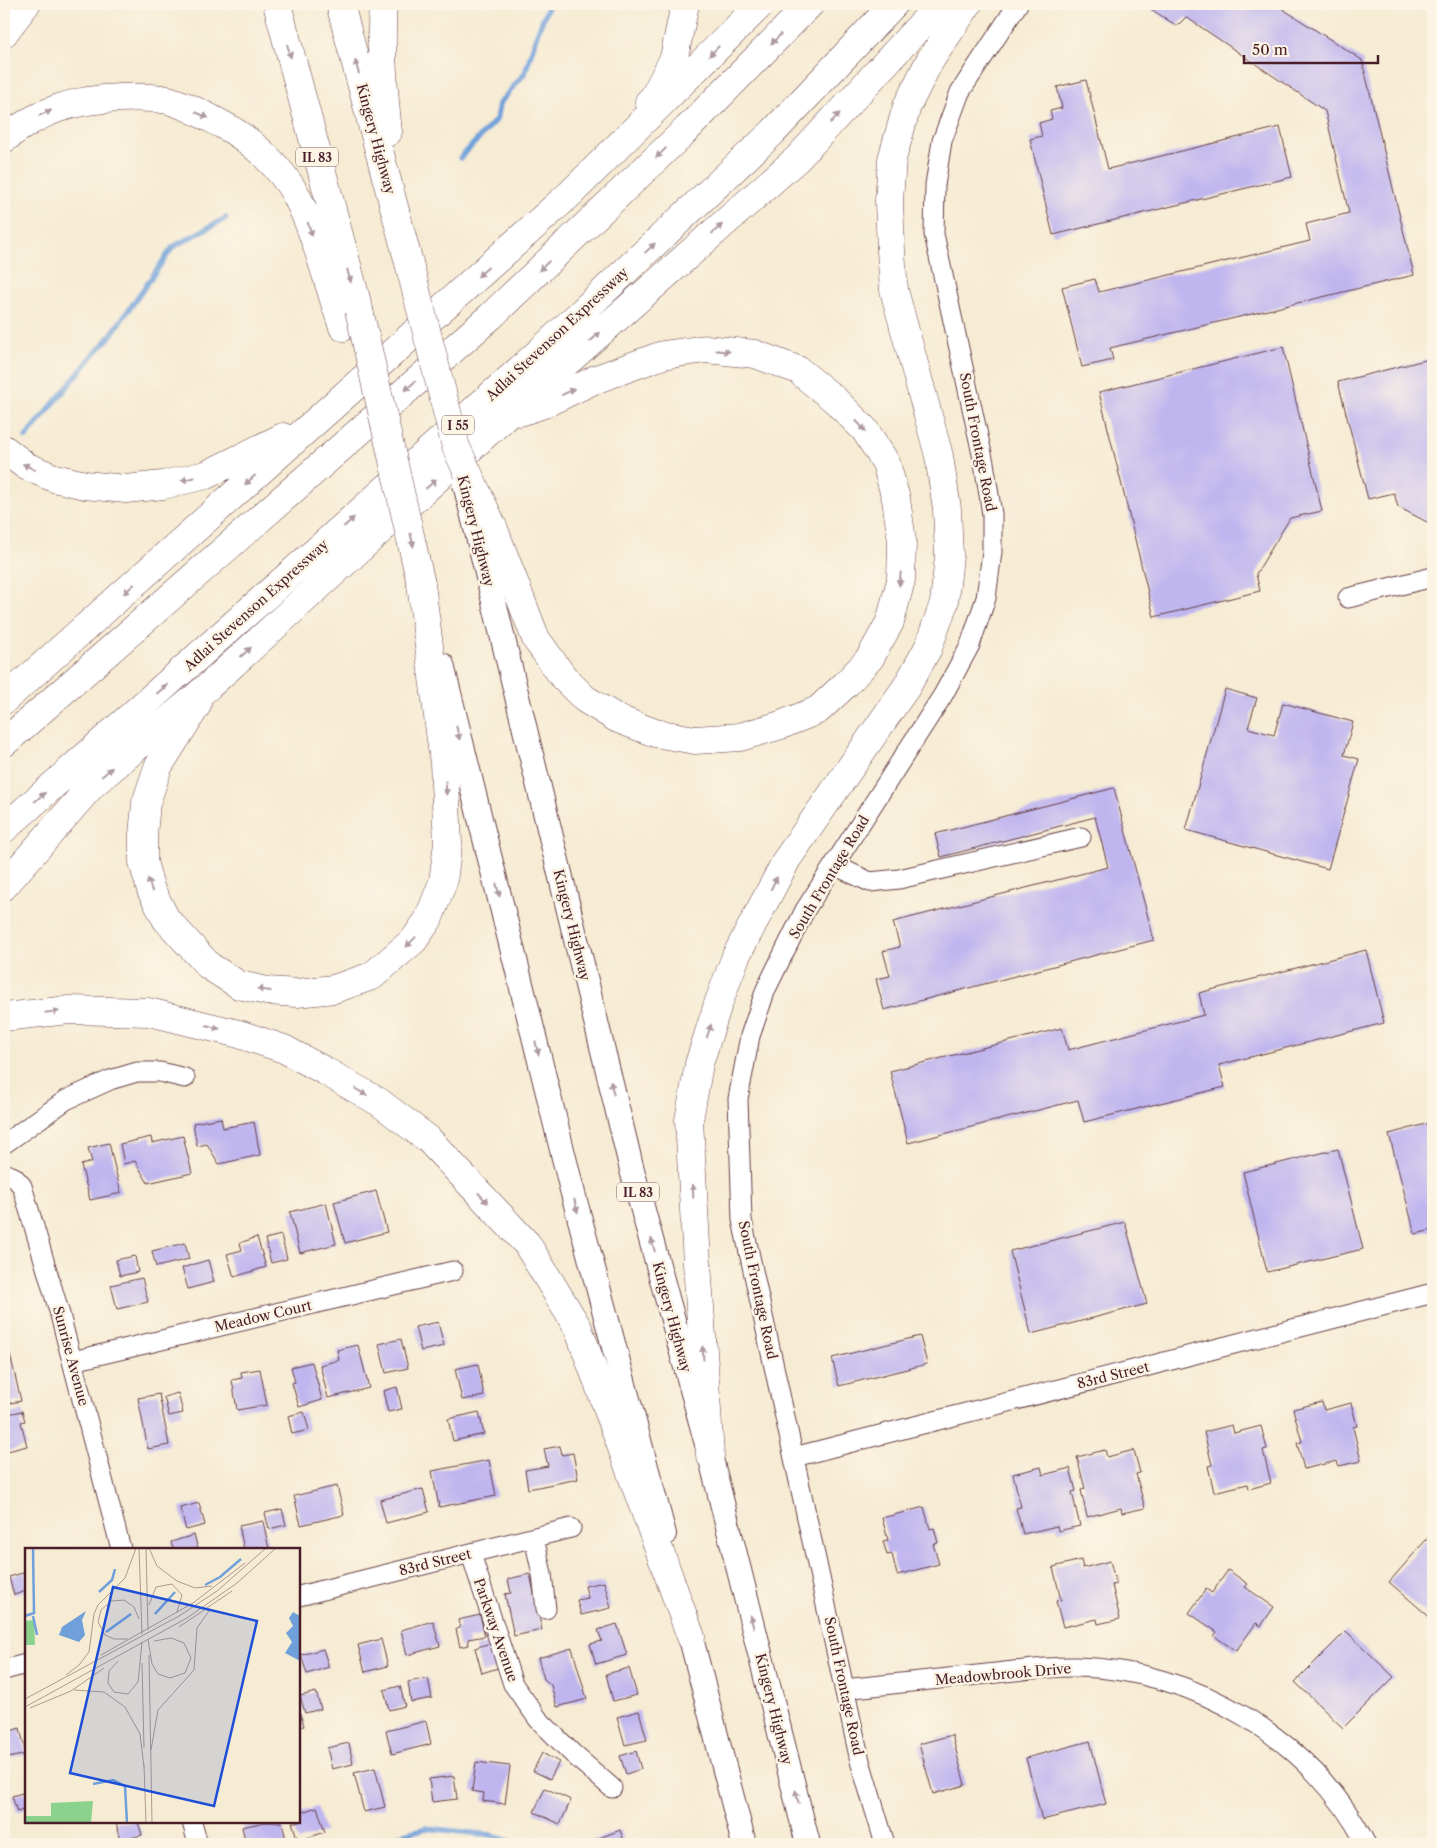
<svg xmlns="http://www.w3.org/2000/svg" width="1437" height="1848" viewBox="0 0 1437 1848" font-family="'Libre Caslon Text',serif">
  <rect width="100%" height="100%" fill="#fcf5e5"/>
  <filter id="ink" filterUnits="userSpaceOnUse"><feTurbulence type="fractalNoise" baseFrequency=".02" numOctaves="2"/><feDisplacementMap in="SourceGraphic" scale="10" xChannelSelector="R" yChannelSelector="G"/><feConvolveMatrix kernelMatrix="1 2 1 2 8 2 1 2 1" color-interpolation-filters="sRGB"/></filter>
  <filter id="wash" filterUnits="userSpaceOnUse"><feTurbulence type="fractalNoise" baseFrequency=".0096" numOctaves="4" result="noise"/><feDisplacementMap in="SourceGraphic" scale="20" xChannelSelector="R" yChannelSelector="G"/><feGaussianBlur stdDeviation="1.12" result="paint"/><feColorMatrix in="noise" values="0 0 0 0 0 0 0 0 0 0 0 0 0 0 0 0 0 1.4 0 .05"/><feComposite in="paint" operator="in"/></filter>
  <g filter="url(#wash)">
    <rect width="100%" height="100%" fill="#f6ebd3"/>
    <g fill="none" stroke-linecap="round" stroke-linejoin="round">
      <path stroke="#70a0da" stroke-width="5.5" d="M460,158L496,120L499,104L525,73L537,34L549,4
        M26,437L95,353L108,339L173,247L226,218
        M368,1844L426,1828L491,1835L519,1844"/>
    </g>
    <g id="blocks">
      <path fill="#bfb5ef" d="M1143,4H1275L1362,60L1414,275L1110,348L1113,360L1082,367L1062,287L1095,279L1099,292L1310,241L1306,224L1349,213L1325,111L1186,17L1177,26Z
        M1086,80L1108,169L1280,127L1292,177L1053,235L1030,139L1042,136L1039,123L1052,119L1050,111L1062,108L1057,87Z
        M1283,347L1322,511L1290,518L1256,574L1260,591L1154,617L1099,392Z
        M1433,358V520L1427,522L1398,507L1394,493L1368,499L1338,382Z
        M1225,689L1257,698L1248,728L1274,735L1283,703L1353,722L1344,755L1359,759L1328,869L1186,830Z
        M1114,788L1154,940L884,1010L876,979L890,976L883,951L900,947L893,922L1108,867L1095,817L941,857L935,834Z
        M1366,950L1384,1023L1219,1065L1225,1087L1084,1122L1078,1100L908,1143L890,1071L1062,1028L1068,1050L1204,1015L1199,993Z
        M221,1118L223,1128L254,1122L260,1155L219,1164L207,1144L197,1146L193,1123Z
        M1433,1122V1230L1415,1234L1389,1134Z
        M183,1136L192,1173L148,1183L135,1161L124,1164L120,1144L151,1137L152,1143Z
        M109,1143L121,1193L90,1200L81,1165L92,1162L88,1148Z
        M1338,1149L1363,1249L1267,1272L1243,1172Z
        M376,1191L387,1232L345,1243L334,1202Z
        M326,1203L336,1244L300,1253L290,1212Z
        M1125,1222L1147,1304L1031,1334L1010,1251Z
        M281,1235L287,1259L271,1263L265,1239Z
        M257,1237L266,1267L234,1277L227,1254L242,1250L240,1243Z
        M185,1243L189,1259L156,1267L152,1251Z
        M135,1256L138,1272L120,1276L116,1260Z
        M208,1260L214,1282L188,1289L182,1268Z
        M142,1278L148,1302L117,1309L111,1285Z
        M438,1322L444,1346L421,1351L415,1327Z
        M920,1336L927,1364L839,1386L832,1358Z
        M401,1339L408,1368L386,1373L379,1344Z
        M358,1345L369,1388L328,1398L320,1365L339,1360L337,1350Z
        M10,1354L21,1401L6,1404L9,1414L22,1411L25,1421L21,1422L27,1446L4,1452V1355Z
        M312,1362L322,1400L299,1407L292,1383L295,1382L291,1367Z
        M478,1364L484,1396L462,1400L455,1369Z
        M260,1369L267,1405L237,1410L232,1380L242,1378L241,1372Z
        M397,1387L402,1409L388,1412L383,1391Z
        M178,1393L183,1413L169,1416L164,1397Z
        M159,1394L169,1445L148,1449L138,1398Z
        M1322,1402L1324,1410L1351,1403L1357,1426L1353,1427L1361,1461L1339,1466L1337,1461L1304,1469L1297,1443L1302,1442L1293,1409Z
        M304,1412L309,1430L292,1434L288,1416Z
        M479,1412L484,1434L453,1441L448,1419Z
        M1232,1425L1234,1433L1261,1426L1267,1449L1263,1450L1271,1483L1249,1489L1248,1484L1214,1492L1208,1466L1212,1465L1204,1432Z
        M560,1446L562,1455L573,1453L578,1479L528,1489L525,1470L548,1466L544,1449Z
        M1105,1450L1107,1457L1134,1450L1140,1473L1136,1474L1145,1508L1122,1513L1121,1508L1087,1517L1081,1490L1085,1489L1077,1457Z
        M489,1460L496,1496L439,1507L432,1471Z
        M1041,1467L1043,1475L1070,1468L1076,1491L1072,1492L1080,1526L1058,1531L1057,1526L1023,1534L1016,1508L1021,1507L1013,1474Z
        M337,1486L344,1515L301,1525L294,1496Z
        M423,1489L429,1512L386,1523L380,1500Z
        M199,1503L205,1525L186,1530L180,1508Z
        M924,1507L930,1529L934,1528L938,1543L933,1544L939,1564L897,1575L892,1554L887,1555L883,1541L888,1540L882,1518Z
        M282,1509L286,1525L269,1529L265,1513Z
        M263,1521L269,1549H244L239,1526Z
        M1433,1532V1620L1389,1582Z
        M194,1535L198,1549H173L171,1542Z
        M1081,1560L1083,1568L1110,1561L1116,1584L1112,1585L1120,1619L1098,1624L1097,1619L1063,1627L1056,1601L1061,1600L1053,1567Z
        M1228,1570L1248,1584L1245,1587L1274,1607L1261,1626L1256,1623L1236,1651L1214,1636L1217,1632L1189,1613L1206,1589L1212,1593Z
        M26,1572V1591L14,1595L9,1577Z
        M530,1574L542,1630L514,1636L505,1594L511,1593L508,1579Z
        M604,1582L611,1608L581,1615L577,1600L588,1598L585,1586Z
        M480,1615L485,1636L468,1639L469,1645L460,1647L456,1629L460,1628L458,1620Z
        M433,1621L440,1646L407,1655L401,1630Z
        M617,1624L627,1655L596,1664L590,1644L602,1641L598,1630Z
        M1346,1631L1394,1677L1343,1728L1295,1682Z
        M381,1639L388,1666L365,1672L358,1645Z
        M493,1642L501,1667L482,1673L475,1648Z
        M572,1648L587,1699L557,1707L551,1685L544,1679L538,1658Z
        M323,1649L329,1667L307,1674L301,1655Z
        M629,1668L637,1695L613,1701L606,1674Z
        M428,1678L432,1698L411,1702L408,1682Z
        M400,1686L405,1706L389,1710L384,1690Z
        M316,1692L321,1709L305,1713L300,1696Z
        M299,1710L304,1726L299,1727Z
        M639,1711L647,1740L625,1745L617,1717Z
        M426,1721L431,1744L392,1754L386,1731Z
        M20,1728L26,1754L4,1759V1733Z
        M952,1735L965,1785L933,1794L919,1744Z
        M1090,1741L1106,1804L1042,1820L1026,1758Z
        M349,1743L353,1764L332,1769L327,1748Z
        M636,1751L641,1769L626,1774L620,1756Z
        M542,1753L559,1762L550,1779L533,1771Z
        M476,1762L510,1766L505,1804L483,1801L484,1793L472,1791Z
        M375,1768L385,1807L364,1812L354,1773Z
        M454,1776L457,1799L432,1802L429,1779Z
        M545,1788L571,1800L560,1824L534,1812Z
        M26,1792V1809L17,1812L12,1796Z
        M317,1807L325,1832L298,1841L292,1822H299V1813Z
        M116,1822H138L142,1835L120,1841Z
        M265,1822H282L287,1844H246L242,1827Z
        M620,1830L625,1844H584Z"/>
    </g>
  </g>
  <g filter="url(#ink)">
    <use href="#blocks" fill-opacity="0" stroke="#643e44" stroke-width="1"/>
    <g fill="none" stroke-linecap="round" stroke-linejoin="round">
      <defs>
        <path id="minor" d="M1348,598L1433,577
          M834,865L870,882L899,879L1081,837
          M4,1144L66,1100L110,1080L137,1072H160L185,1078
          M4,1173L14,1177L22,1186L59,1311L121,1549
          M73,1361L453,1271
          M794,1457L1433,1293
          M534,1538L542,1574L546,1609
          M471,1554L513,1684L538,1719L573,1754L612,1788
          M299,1596L571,1528
          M4,1670L26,1664
          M844,1689C892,1684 940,1679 987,1674C1017,1671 1047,1666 1077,1667C1194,1669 1313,1739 1366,1844
          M192,1822L198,1844
          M885,1844L860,1761L742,1220L738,1099L750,1036L766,989L805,910L943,695L970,645L986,598L992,552V514L984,463L934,234L935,185L942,141L960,92L1018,4"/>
        <path id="major" d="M478,536L632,1170L710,1455L808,1844
          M442,665L571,1186L664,1534
          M686,1619L744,1844"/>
        <path id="highway" d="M277,4L359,310
          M340,4L409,263
          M383,4C380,47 383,89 388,132
          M4,33L26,4
          M649,102L654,97L674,58L685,4
          M4,139C41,110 72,100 119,98C134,97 152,97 168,100C187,105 206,116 223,125C251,140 280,166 296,195C316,233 328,285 343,327
          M4,449L26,466L54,478L85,485L126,489L163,485L206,475L283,437
          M493,527L536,639L564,678L585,699L618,719L655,733L695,740L740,737L781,725L818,710L846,684L870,658L890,622L901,580L902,541L896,499L886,463L865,430L834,399L798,370L755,354L706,349L663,355L594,380L544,404L520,412
          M4,700L571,193L761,4
          M197,705L158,767L146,803L143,835V862L151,890L166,919L209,966L239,985L267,991L297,993L334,989L372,976L414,940L428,920L443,882L448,843L444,763L421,584
          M4,743L491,316L688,128L810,4
          M4,829L535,356L773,132L894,4
          M4,886L92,785L210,685L506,416L798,158L940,4
          M4,1017L69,1010L149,1012L239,1034L284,1049L325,1071L379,1102L428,1139L527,1244L578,1328L691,1637
          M710,1455L697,1263L689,1120L699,1064L718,1004L736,956L787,859L907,686L928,648L944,603L949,556L947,509L939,456L894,290L891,251L889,201L892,159L907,106L929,62L968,4"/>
      </defs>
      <use href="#minor" stroke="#643e44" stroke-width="21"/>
      <use href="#major" stroke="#643e44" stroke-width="26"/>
      <use href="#highway" stroke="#643e44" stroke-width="29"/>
      <use href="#minor" stroke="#fff" stroke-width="19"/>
      <use href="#major" stroke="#fff" stroke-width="24"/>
      <use href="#highway" stroke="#fff" stroke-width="28"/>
      <defs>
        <path id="major-bridge" d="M465,484L478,536"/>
        <path id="highway-bridge" d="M409,263L456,447L493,527
          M359,310L421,584"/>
      </defs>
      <use href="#major-bridge" stroke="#643e44" stroke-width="26" stroke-linecap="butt"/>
      <use href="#highway-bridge" stroke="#643e44" stroke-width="29" stroke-linecap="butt"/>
      <use href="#major-bridge" stroke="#fff" stroke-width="24"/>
      <use href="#highway-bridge" stroke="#fff" stroke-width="28"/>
    </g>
    <defs><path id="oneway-solid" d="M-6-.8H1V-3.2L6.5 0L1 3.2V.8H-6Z" transform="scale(1.25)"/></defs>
    <g fill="#ae9aa0">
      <use href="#oneway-solid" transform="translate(776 39) rotate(135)"/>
      <use href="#oneway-solid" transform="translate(289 51) rotate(75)"/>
      <use href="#oneway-solid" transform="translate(714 51) rotate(135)"/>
      <use href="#oneway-solid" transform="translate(357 67) rotate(-105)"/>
      <use href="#oneway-solid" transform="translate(45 113) rotate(-24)"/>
      <use href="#oneway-solid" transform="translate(202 115) rotate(24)"/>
      <use href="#oneway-solid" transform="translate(835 118) rotate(-47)"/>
      <use href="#oneway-solid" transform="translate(661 153) rotate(136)"/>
      <use href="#oneway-solid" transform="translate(310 229) rotate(70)"/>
      <use href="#oneway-solid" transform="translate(717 229) rotate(-42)"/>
      <use href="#oneway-solid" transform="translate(650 248) rotate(-43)"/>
      <use href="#oneway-solid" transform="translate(544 266) rotate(136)"/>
      <use href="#oneway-solid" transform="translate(483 272) rotate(138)"/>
      <use href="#oneway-solid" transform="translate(349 276) rotate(75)"/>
      <use href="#oneway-solid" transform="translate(595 337) rotate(-42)"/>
      <use href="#oneway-solid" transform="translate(723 351) rotate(6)"/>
      <use href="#oneway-solid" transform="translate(410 386) rotate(139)"/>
      <use href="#oneway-solid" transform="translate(568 392) rotate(-26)"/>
      <use href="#oneway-solid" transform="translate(861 426) rotate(47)"/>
      <use href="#oneway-solid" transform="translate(29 467) rotate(-153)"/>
      <use href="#oneway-solid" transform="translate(188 479) rotate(167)"/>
      <use href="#oneway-solid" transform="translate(250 480) rotate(138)"/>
      <use href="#oneway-solid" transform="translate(431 484) rotate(-42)"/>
      <use href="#oneway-solid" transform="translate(349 522) rotate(-42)"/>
      <use href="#oneway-solid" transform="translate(412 540) rotate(77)"/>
      <use href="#oneway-solid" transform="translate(900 579) rotate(97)"/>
      <use href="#oneway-solid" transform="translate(129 589) rotate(138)"/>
      <use href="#oneway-solid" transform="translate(246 652) rotate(-42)"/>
      <use href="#oneway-solid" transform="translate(162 689) rotate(-42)"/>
      <use href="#oneway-solid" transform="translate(458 733) rotate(76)"/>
      <use href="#oneway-solid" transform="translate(107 772) rotate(-41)"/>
      <use href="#oneway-solid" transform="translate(446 788) rotate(87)"/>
      <use href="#oneway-solid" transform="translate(40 797) rotate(-41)"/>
      <use href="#oneway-solid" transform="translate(774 883) rotate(-63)"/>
      <use href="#oneway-solid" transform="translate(150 885) rotate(-108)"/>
      <use href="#oneway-solid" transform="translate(498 890) rotate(76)"/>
      <use href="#oneway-solid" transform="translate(411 942) rotate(134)"/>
      <use href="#oneway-solid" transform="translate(264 990) rotate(-170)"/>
      <use href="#oneway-solid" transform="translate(52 1012) rotate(-6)"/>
      <use href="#oneway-solid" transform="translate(213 1027) rotate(15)"/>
      <use href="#oneway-solid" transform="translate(709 1031) rotate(-72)"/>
      <use href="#oneway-solid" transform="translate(537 1048) rotate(76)"/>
      <use href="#oneway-solid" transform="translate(612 1088) rotate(-104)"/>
      <use href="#oneway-solid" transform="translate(361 1092) rotate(30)"/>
      <use href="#oneway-solid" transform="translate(693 1191) rotate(-92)"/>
      <use href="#oneway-solid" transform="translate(483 1198) rotate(47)"/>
      <use href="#oneway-solid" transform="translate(576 1206) rotate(75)"/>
      <use href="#oneway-solid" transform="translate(653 1245) rotate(-105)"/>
      <use href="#oneway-solid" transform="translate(703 1353) rotate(-94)"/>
      <use href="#oneway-solid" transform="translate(752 1622) rotate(-104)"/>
      <use href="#oneway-solid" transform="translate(797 1797) rotate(-104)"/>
    </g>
  </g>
  <g text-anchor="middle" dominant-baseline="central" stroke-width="5" stroke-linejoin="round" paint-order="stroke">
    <g fill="#fcf5e5" stroke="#7f5f63" stroke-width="1">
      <rect x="296" y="147.5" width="42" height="19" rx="4"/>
      <rect x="442" y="415.5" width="32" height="19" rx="4"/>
      <rect x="617" y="1182.5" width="42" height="19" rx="4"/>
    </g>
    <g font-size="12" font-weight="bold" fill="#4a1f2b">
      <text x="317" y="157">IL 83</text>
      <text x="458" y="425">I 55</text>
      <text x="638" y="1192">IL 83</text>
    </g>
    <g font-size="14" fill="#4a1f2b" stroke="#fcf5e5">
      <text transform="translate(376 139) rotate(75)">Kingery Highway</text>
      <text transform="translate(557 334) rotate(-43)">Adlai Stevenson Expressway</text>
      <text transform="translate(978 442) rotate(79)">South Frontage Road</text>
      <text transform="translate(476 531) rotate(76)">Kingery Highway</text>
      <text transform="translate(256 605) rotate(-42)">Adlai Stevenson Expressway</text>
      <text transform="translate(829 877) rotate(-59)">South Frontage Road</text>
      <text transform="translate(572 925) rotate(76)">Kingery Highway</text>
      <text transform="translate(758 1290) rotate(78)">South Frontage Road</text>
      <text transform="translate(263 1316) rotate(-13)">Meadow Court</text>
      <text transform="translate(672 1317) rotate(75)">Kingery Highway</text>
      <text transform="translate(71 1356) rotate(75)">Sunrise Avenue</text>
      <text transform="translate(1113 1375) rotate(-14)">83rd Street</text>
      <text transform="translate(435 1562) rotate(-14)">83rd Street</text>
      <text transform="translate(496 1630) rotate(71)">Parkway Avenue</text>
      <text transform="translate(1003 1674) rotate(-5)">Meadowbrook Drive</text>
      <text transform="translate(844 1686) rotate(78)">South Frontage Road</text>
      <text transform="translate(774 1709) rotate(76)">Kingery Highway</text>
    </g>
  </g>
  <g transform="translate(25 1548)">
    <rect width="275" height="275" fill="#f6ebd3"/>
    <path d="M9,72L10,97H0V73ZM68,253L66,275L0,274V268H26V255Z" fill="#8ad28d"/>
    <path d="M61,63L57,72L60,87L54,94L34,87L37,79ZM268,64L275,68V113L260,105L267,94L261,85L268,78L264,70Z" fill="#70a0da"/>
    <path fill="none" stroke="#70a0da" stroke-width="2.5" d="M180,37L195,29L216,11M74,44L87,32L90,21M130,66L150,44M0,68L9,65L8,0M8,68L12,87M81,84L106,66M68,236L88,232L100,238L102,275"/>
    <path fill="none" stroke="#b19990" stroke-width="1" d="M114,0L117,86M121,0L123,82M124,0L132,18L152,33L170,40L187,38M124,57L131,39L147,36L157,47L152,64M154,79L207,43M103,91H89L80,87L73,74L76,62L86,53L99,52L109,59L114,71M123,91L127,116L133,126L145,130L160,125L166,110L159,95L146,90L129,93M76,107L168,55L220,15M124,107L127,275M93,113L84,123L83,135L89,144L103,146L113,134L117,94M117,115L119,200M41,127L54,117L64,104L69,66L73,57L100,30L111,0M49,142L79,144L100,159L115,186L119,219M0,151L154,68L192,43L241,0M0,159L162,70L212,35L251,0M5,160L46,143L79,120M126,202L133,162L169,122L172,80L184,63M119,217L121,275"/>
    <path fill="#1d4ed8" fill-opacity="0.15" stroke="#1d4ed8" stroke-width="2.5" d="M88,39L232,73L189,258L45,225Z"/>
    <rect width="275" height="275" fill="none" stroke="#4a1f2b" stroke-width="2.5"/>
  </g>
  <rect width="1437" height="1848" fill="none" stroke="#fcf5e5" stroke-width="20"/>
  <path d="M1244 55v8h134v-8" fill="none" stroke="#4a1f2b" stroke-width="2.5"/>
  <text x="1252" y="55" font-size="15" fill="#4a1f2b" stroke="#fcf5e5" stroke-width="4" paint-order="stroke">50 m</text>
</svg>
